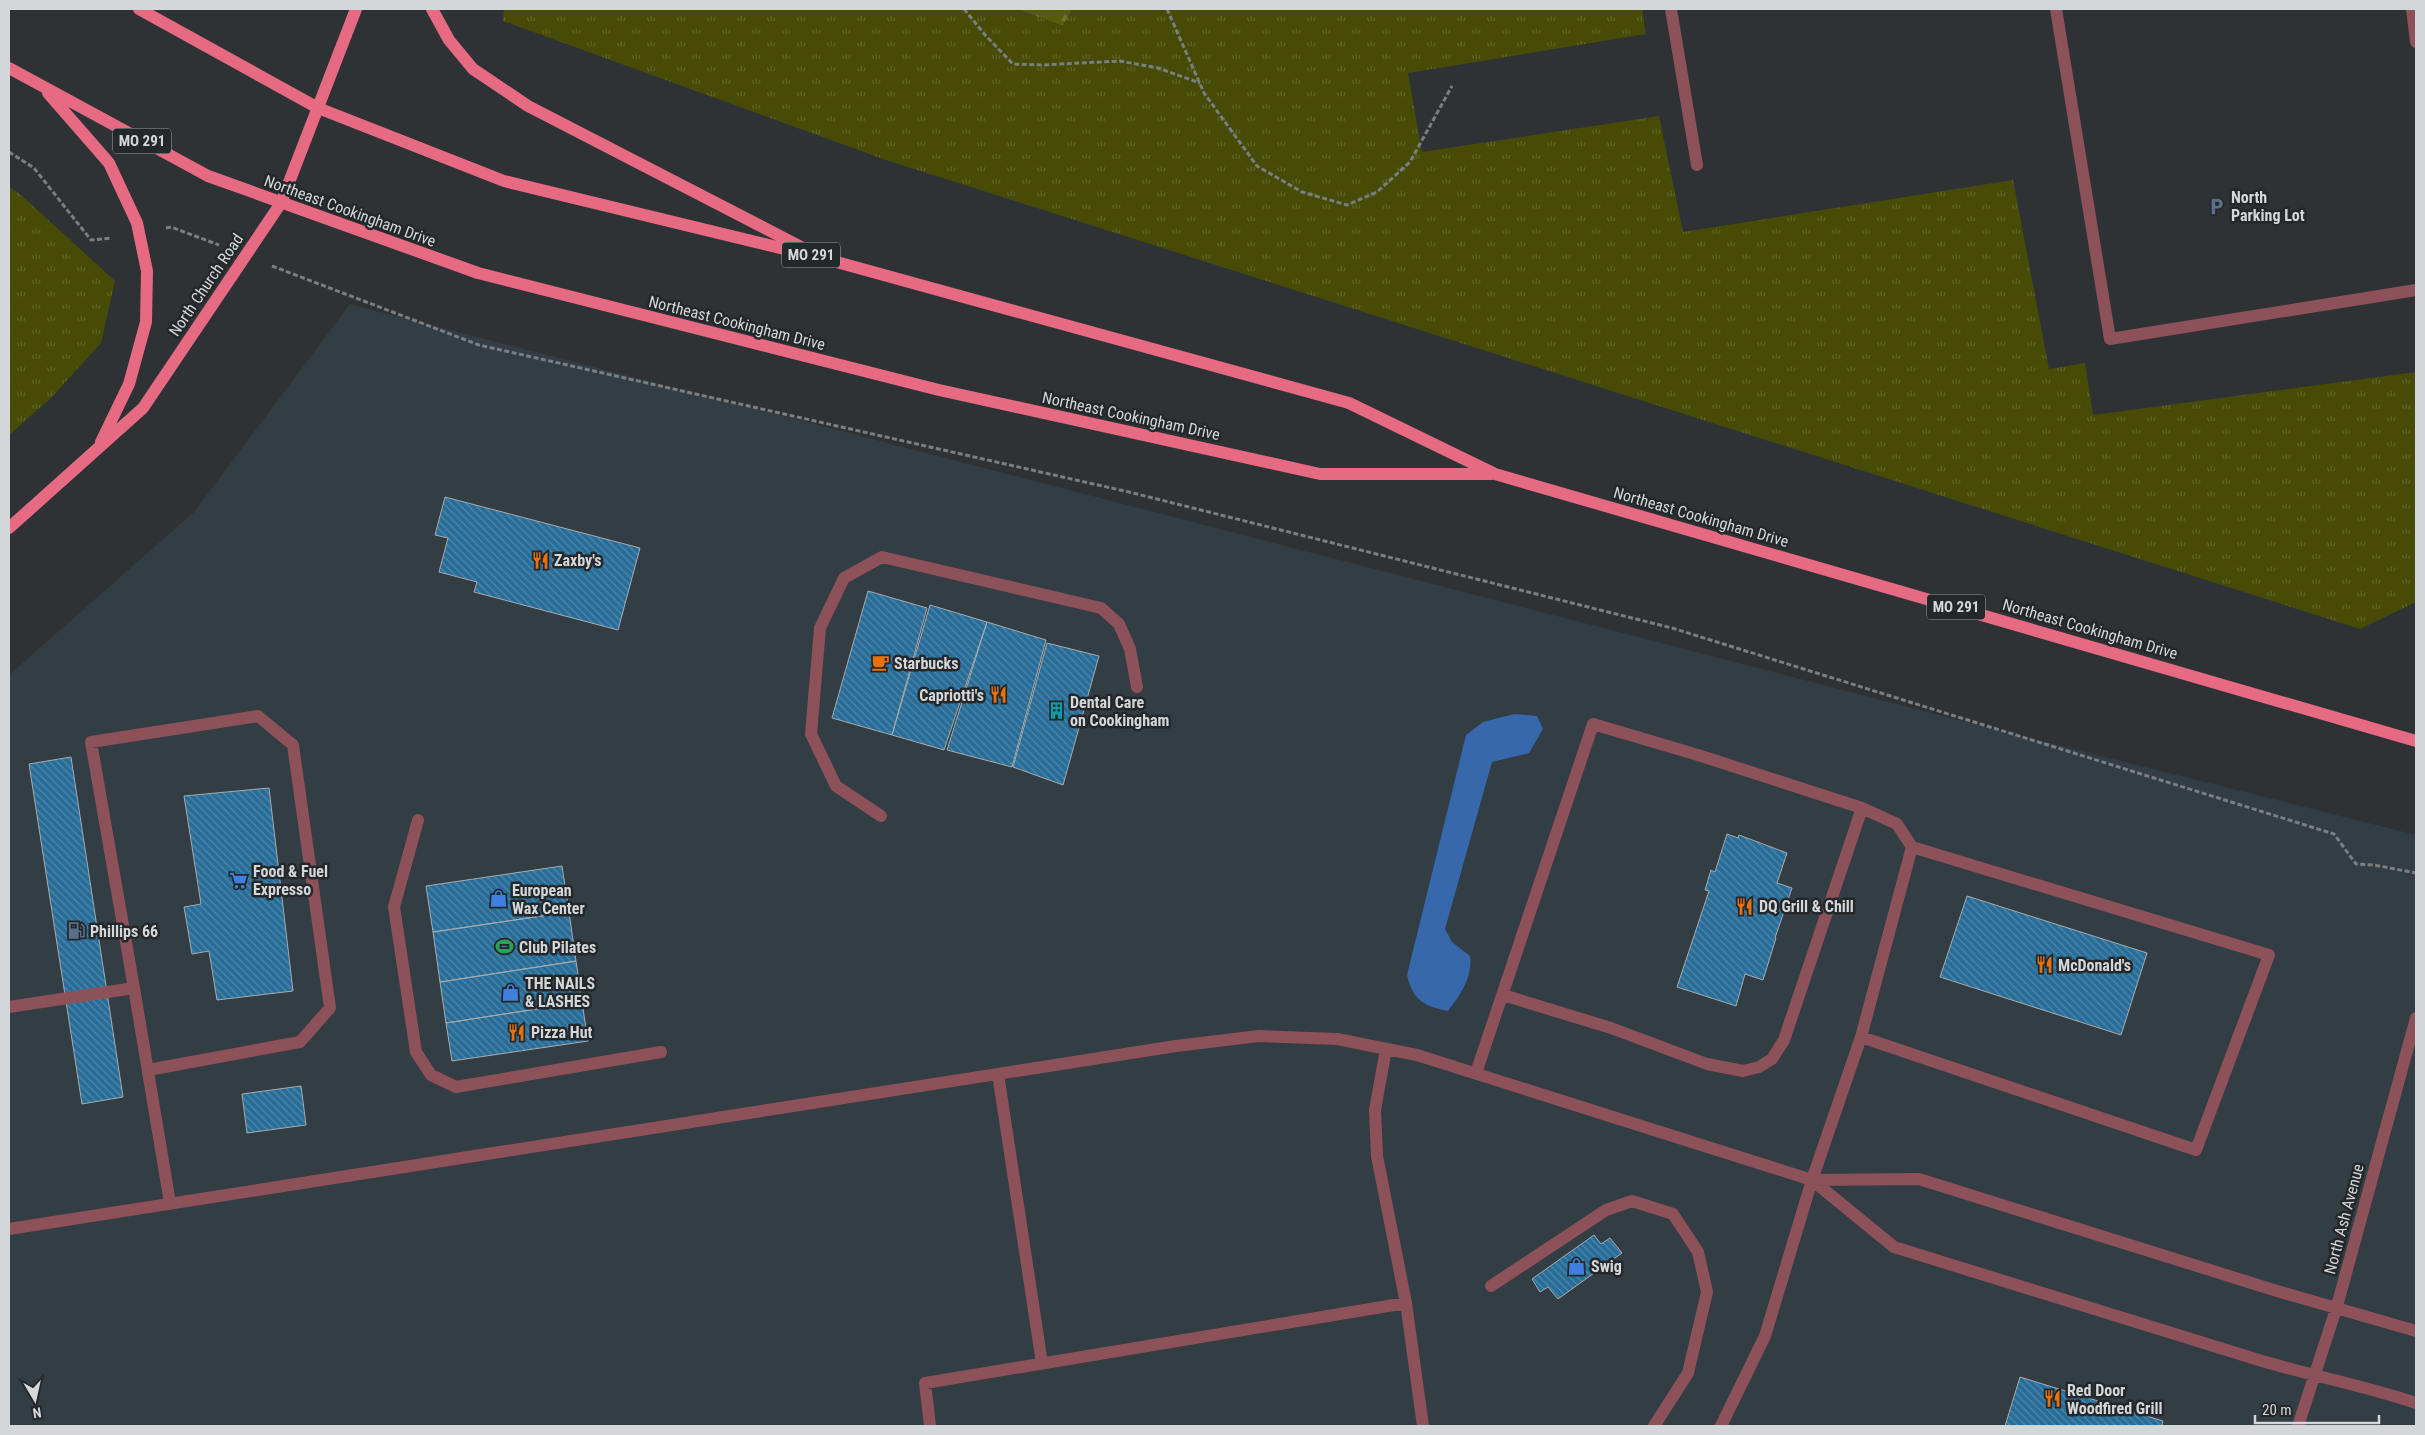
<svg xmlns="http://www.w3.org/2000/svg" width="2425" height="1435" viewBox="0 0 2425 1435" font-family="'Roboto Condensed',sans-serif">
  <defs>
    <pattern id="grass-tufts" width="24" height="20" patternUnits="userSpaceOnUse" patternTransform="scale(1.25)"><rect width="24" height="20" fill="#474b06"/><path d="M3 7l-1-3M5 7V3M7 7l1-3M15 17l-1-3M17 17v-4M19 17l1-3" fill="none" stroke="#61642a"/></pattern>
    <pattern id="forest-firs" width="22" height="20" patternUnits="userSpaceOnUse" patternTransform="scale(1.25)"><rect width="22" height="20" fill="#575c0c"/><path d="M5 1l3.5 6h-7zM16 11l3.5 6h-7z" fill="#6e732f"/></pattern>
    <pattern id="building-back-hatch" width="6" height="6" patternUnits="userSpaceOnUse" patternTransform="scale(1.25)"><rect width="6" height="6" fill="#286d98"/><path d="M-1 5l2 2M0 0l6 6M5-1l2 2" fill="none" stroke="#5088aa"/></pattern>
  </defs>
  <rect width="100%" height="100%" fill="#2e3235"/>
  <path fill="#333d44" d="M350,304L1978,725L2416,835V1426H9V675L194,512Z"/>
  <path fill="url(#grass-tufts)" d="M504,9H1017L1062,26L1072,9H1642L1646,34L1408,73L1422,152L1659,116L1683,232L2013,180L2049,369L2085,363L2093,415L2416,372V602L2360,629L886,160L503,21Z
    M9,187L21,195L115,281L101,343L51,398L9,435Z"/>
  <path fill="url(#forest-firs)" d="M1017,9H1072L1063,26Z"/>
  <path fill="#3768ac" d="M1514,714L1537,716L1543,729L1529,753L1492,762L1445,929L1452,942L1470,956C1473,977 1460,995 1448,1011C1423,1006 1413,1000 1407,975L1466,735L1483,722Z"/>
  <path fill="url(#building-back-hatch)" stroke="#a6abaf" d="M445,497L640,548L618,630L474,592L477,582L439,572L448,538L435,535Z
    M868,591L927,608L892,735L832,718Z
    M930,605L987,622L944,750L892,735Z
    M987,622L1046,640L1012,767L947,750Z
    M1047,643L1099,656L1063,785L1013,767Z
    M71,757L123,1097L82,1104L29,764Z
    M269,788L293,991L217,1000L209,951L192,954L184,907L201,904L184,796Z
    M1727,834L1738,838L1739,835L1787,853L1777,883L1792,888L1775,938H1776L1763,980L1745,974L1736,1006L1677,987L1709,891L1705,890L1711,870L1715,872Z
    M562,866L569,912L433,932L426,886Z
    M1967,896L2147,953L2121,1035L1940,977Z
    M569,912L576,961L440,982L433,932Z
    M576,961L582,1002L446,1023L440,982Z
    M582,1002L588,1041L452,1061L446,1023Z
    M301,1086L306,1125L247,1133L242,1094Z
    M1594,1235L1601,1244L1610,1238L1622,1253L1558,1299L1548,1287L1540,1292L1532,1279Z
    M2020,1377L2163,1421L2162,1426H2005Z"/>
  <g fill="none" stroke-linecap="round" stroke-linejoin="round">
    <path stroke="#7a7e81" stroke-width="3" stroke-dasharray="5 2.5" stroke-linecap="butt" d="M964,9L986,36L1013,64L1042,65L1120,61L1158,68L1200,83
      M1167,9L1204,93L1257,166L1302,192L1347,205L1377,192L1410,162L1452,86
      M9,152L34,168L91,240L111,238
      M166,228L171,227L219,245
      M272,266L479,345L1129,492L1672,628L2334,834L2356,864L2374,865L2416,873"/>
    <path stroke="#8d515a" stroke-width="12" d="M1671,9L1697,165
      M2056,9L2110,339L2416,290
      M2412,9L2416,42
      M881,816L836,786L811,734L820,628L844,578L882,557L1101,608L1119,624L1130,649L1137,687
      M418,820L394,907L416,1052L431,1075L456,1087L661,1052
      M134,988L91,742L258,716L293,745L330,1008L300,1042L148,1070
      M1503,995L1611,1028L1707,1064L1743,1071L1759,1067L1772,1059L1784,1040L1862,808
      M9,1007L134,988L170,1203
      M1386,1049L1375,1110L1377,1156L1406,1303
      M1476,1073L1593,724L1698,755L1862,808L1897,824L1912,847
      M998,1074L1042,1363
      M1812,1180L1894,1247L2262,1361C2313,1376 2366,1386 2416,1403
      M9,1229L1176,1046L1259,1036L1337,1039L1417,1055L1812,1180L1919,1179L2277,1291L2416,1331
      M1491,1286L1606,1210L1632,1201L1673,1214L1698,1252L1707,1292L1688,1373L1654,1426
      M930,1426L925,1383L1406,1303L1423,1426
      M1721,1426L1765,1336L1812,1180L1861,1037L1912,847L2269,955L2196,1150L1861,1037
      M2298,1426L2337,1306L2416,1018"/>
    <path stroke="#e56a82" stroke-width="12" d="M139,9L318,108L504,181L822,258L1349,403L1495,474L2416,741
      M432,9L449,40L473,69L528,106L805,249
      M9,68L208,176L478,273L939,390L1320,474H1492
      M48,93L109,163L137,223L147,271L146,322L129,384L101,442
      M9,528L143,408L281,203L356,9"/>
  </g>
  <defs>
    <symbol id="parking-bare" viewBox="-9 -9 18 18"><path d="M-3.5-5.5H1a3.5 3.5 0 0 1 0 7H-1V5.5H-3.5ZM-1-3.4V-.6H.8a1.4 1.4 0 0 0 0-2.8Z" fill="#5c6f8a" stroke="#24282b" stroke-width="2.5" paint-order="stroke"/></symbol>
    <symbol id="restaurant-bare" viewBox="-9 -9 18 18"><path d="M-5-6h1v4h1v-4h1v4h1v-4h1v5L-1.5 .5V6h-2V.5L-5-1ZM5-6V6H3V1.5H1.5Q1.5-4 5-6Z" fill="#e8710a" stroke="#24282b" stroke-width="2.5" paint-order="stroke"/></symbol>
    <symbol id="cafe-bare" viewBox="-9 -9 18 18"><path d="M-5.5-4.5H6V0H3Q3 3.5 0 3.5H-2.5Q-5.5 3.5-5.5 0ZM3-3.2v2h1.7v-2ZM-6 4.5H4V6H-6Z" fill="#e8710a" stroke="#24282b" stroke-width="2.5" paint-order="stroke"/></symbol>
    <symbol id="building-bare" viewBox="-9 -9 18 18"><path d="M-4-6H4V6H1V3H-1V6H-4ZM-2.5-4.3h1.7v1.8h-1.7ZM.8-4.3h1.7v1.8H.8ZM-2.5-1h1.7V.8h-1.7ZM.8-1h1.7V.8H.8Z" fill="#0f9aa8" stroke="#24282b" stroke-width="2.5" paint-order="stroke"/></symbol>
    <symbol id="supermarket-bare" viewBox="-9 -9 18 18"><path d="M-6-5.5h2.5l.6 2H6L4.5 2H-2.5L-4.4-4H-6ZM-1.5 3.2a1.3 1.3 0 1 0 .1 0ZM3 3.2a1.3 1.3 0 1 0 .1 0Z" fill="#3f7fe0" stroke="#24282b" stroke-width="2.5" paint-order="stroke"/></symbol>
    <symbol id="shop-bare" viewBox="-9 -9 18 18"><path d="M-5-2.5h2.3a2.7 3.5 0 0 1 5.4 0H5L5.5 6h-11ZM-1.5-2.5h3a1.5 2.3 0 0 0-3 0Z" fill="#3f7fe0" stroke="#24282b" stroke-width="2.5" paint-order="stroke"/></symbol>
    <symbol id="fuel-bare" viewBox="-9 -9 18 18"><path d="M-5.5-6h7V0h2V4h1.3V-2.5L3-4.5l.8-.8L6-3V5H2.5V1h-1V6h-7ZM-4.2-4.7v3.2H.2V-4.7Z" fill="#5c6f8a" stroke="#24282b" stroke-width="2.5" paint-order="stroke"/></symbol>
    <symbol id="stadium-bare" viewBox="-9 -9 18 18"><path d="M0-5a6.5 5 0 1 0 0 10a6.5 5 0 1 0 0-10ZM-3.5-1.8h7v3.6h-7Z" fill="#2e9e5b" stroke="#24282b" stroke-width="2.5" paint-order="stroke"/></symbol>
  </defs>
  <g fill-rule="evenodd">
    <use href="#parking-bare" x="2204" y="194" width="25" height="25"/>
    <use href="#restaurant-bare" x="528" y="548" width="25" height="25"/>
    <use href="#cafe-bare" x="868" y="650" width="25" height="25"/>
    <use href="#restaurant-bare" x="986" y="682" width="25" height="25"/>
    <use href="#building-bare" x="1044" y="698" width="25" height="25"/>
    <use href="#supermarket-bare" x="226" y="868" width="25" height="25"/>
    <use href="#shop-bare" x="486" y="886" width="25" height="25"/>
    <use href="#restaurant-bare" x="1732" y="894" width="25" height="25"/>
    <use href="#fuel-bare" x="64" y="918" width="25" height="25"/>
    <use href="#stadium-bare" x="492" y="934" width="25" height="25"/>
    <use href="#restaurant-bare" x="2032" y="952" width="25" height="25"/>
    <use href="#shop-bare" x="498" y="980" width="25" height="25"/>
    <use href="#restaurant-bare" x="504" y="1020" width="25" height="25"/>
    <use href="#shop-bare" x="1564" y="1254" width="25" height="25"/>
    <use href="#restaurant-bare" x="2040" y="1386" width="25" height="25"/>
  </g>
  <g text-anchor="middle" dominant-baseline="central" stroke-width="5" stroke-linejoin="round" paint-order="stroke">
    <g fill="#24282b" stroke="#9fa2a5" stroke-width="1">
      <rect x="113" y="128.5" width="58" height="25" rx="4"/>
      <rect x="782" y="242.5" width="58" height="25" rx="4"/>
      <rect x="1927" y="594.5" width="58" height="25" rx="4"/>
    </g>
    <g font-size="15" font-weight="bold" fill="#d4d7d9">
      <text x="142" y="141">MO 291</text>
      <text x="811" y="255">MO 291</text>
      <text x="1956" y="607">MO 291</text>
    </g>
    <g font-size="16" font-weight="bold" fill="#d4d7d9" stroke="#24282b" text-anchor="start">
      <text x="2231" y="197">North<tspan x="2231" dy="18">Parking Lot</tspan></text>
      <text x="554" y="560">Zaxby's</text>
      <text x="894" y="663">Starbucks</text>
      <text x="984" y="695" text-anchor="end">Capriotti's</text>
      <text x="1070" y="702">Dental Care<tspan x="1070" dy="18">on Cookingham</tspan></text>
      <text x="253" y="871">Food &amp; Fuel<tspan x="253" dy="18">Expresso</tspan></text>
      <text x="512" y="890">European<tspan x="512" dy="18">Wax Center</tspan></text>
      <text x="1759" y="906">DQ Grill &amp; Chill</text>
      <text x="90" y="931">Phillips 66</text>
      <text x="519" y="947">Club Pilates</text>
      <text x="2058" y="965">McDonald's</text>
      <text x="525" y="983">THE NAILS<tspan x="525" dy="18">&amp; LASHES</tspan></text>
      <text x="531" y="1032">Pizza Hut</text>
      <text x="1591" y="1266">Swig</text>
      <text x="2067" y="1390">Red Door<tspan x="2067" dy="18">Woodfired Grill</tspan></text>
    </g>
    <g font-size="16" fill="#d4d7d9" stroke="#24282b">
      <text transform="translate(350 211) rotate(20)">Northeast Cookingham Drive</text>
      <text transform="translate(206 285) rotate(-56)">North Church Road</text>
      <text transform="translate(737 323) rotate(14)">Northeast Cookingham Drive</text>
      <text transform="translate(1131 416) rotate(12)">Northeast Cookingham Drive</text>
      <text transform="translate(1701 517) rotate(16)">Northeast Cookingham Drive</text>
      <text transform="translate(2090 629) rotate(16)">Northeast Cookingham Drive</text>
      <text transform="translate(2344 1219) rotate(-75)">North Ash Avenue</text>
    </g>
  </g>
  <rect width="2425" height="1435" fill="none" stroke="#d4d7d9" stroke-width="20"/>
  <g transform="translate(35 1400) rotate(171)" stroke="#24282b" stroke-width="4" paint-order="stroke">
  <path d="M0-4L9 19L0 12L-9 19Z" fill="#d4d7d9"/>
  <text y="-8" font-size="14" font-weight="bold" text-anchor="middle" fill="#d4d7d9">N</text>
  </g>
  <path d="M2255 1415v8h124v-8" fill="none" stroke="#d4d7d9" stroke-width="2.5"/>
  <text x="2262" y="1415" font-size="15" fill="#d4d7d9" stroke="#24282b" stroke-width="4" paint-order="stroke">20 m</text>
</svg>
